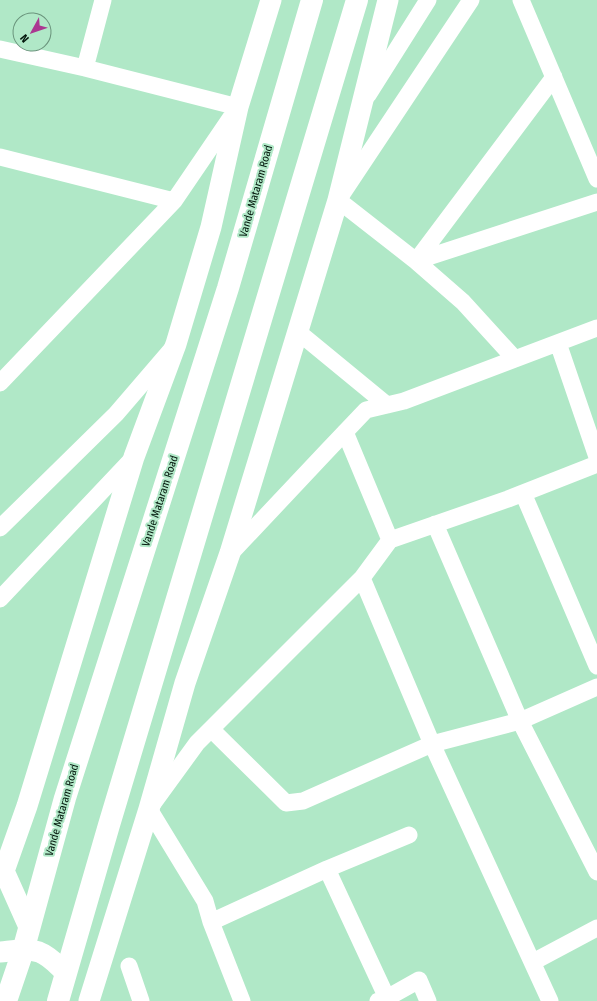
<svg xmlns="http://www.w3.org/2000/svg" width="597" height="1001" viewBox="0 0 597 1001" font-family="'Fira Sans Condensed',sans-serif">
  <rect width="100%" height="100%" fill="#b0e8c7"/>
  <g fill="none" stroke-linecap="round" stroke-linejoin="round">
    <path stroke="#fff" stroke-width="17" d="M471,0L338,200L416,261L597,202
      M521,0L597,179
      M0,49L85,68L238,107L174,201L0,383
      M85,68L103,0
      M368,95L428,0
      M0,157L174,201
      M297,331L387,405
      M558,343L597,457
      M515,359L463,302L416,261L554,77
      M345,432L390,540
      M523,493L597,666
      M435,524L520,721L597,872
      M0,528L116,414L171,350
      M231,553L327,451L366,410L404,401L597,328
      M362,578L432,744L550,1001
      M0,599L134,457
      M211,729L286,803L303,801L432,744L520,721L597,687
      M327,869L387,998
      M211,922L327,869L409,835
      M533,962L597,928
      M129,966L141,1001
      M242,1001L211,922L205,901L149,809L197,743L362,578L390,540L508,499L597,464
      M378,1001L387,998L419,980L428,1001"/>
    <path stroke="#fff" stroke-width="21" d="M29,927L4,871L27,806L134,457L176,344L211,227L238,107L271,0
      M0,952C12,951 27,948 39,952C50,956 58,966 66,973
      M89,1001L149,809L185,683L230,553L338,200L388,0"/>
    <path stroke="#fff" stroke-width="22" d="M6,1001L23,951L65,798L228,288L312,0
      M58,1001L109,825L357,0"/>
  </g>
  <g text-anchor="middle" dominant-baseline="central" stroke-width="4" stroke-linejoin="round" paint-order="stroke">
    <g font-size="11" fill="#02160b" stroke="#b0e8c7">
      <text transform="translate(256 191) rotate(-74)">Vande Mataram Road</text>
      <text transform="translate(160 501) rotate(-72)">Vande Mataram Road</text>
      <text transform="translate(62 810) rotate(-74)">Vande Mataram Road</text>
    </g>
  </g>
  <g transform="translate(32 32) rotate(230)"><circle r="19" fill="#b0e8c7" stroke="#6a947c"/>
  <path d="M0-3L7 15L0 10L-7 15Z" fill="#ab3791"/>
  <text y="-6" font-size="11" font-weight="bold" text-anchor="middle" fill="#02160b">N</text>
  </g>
</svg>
